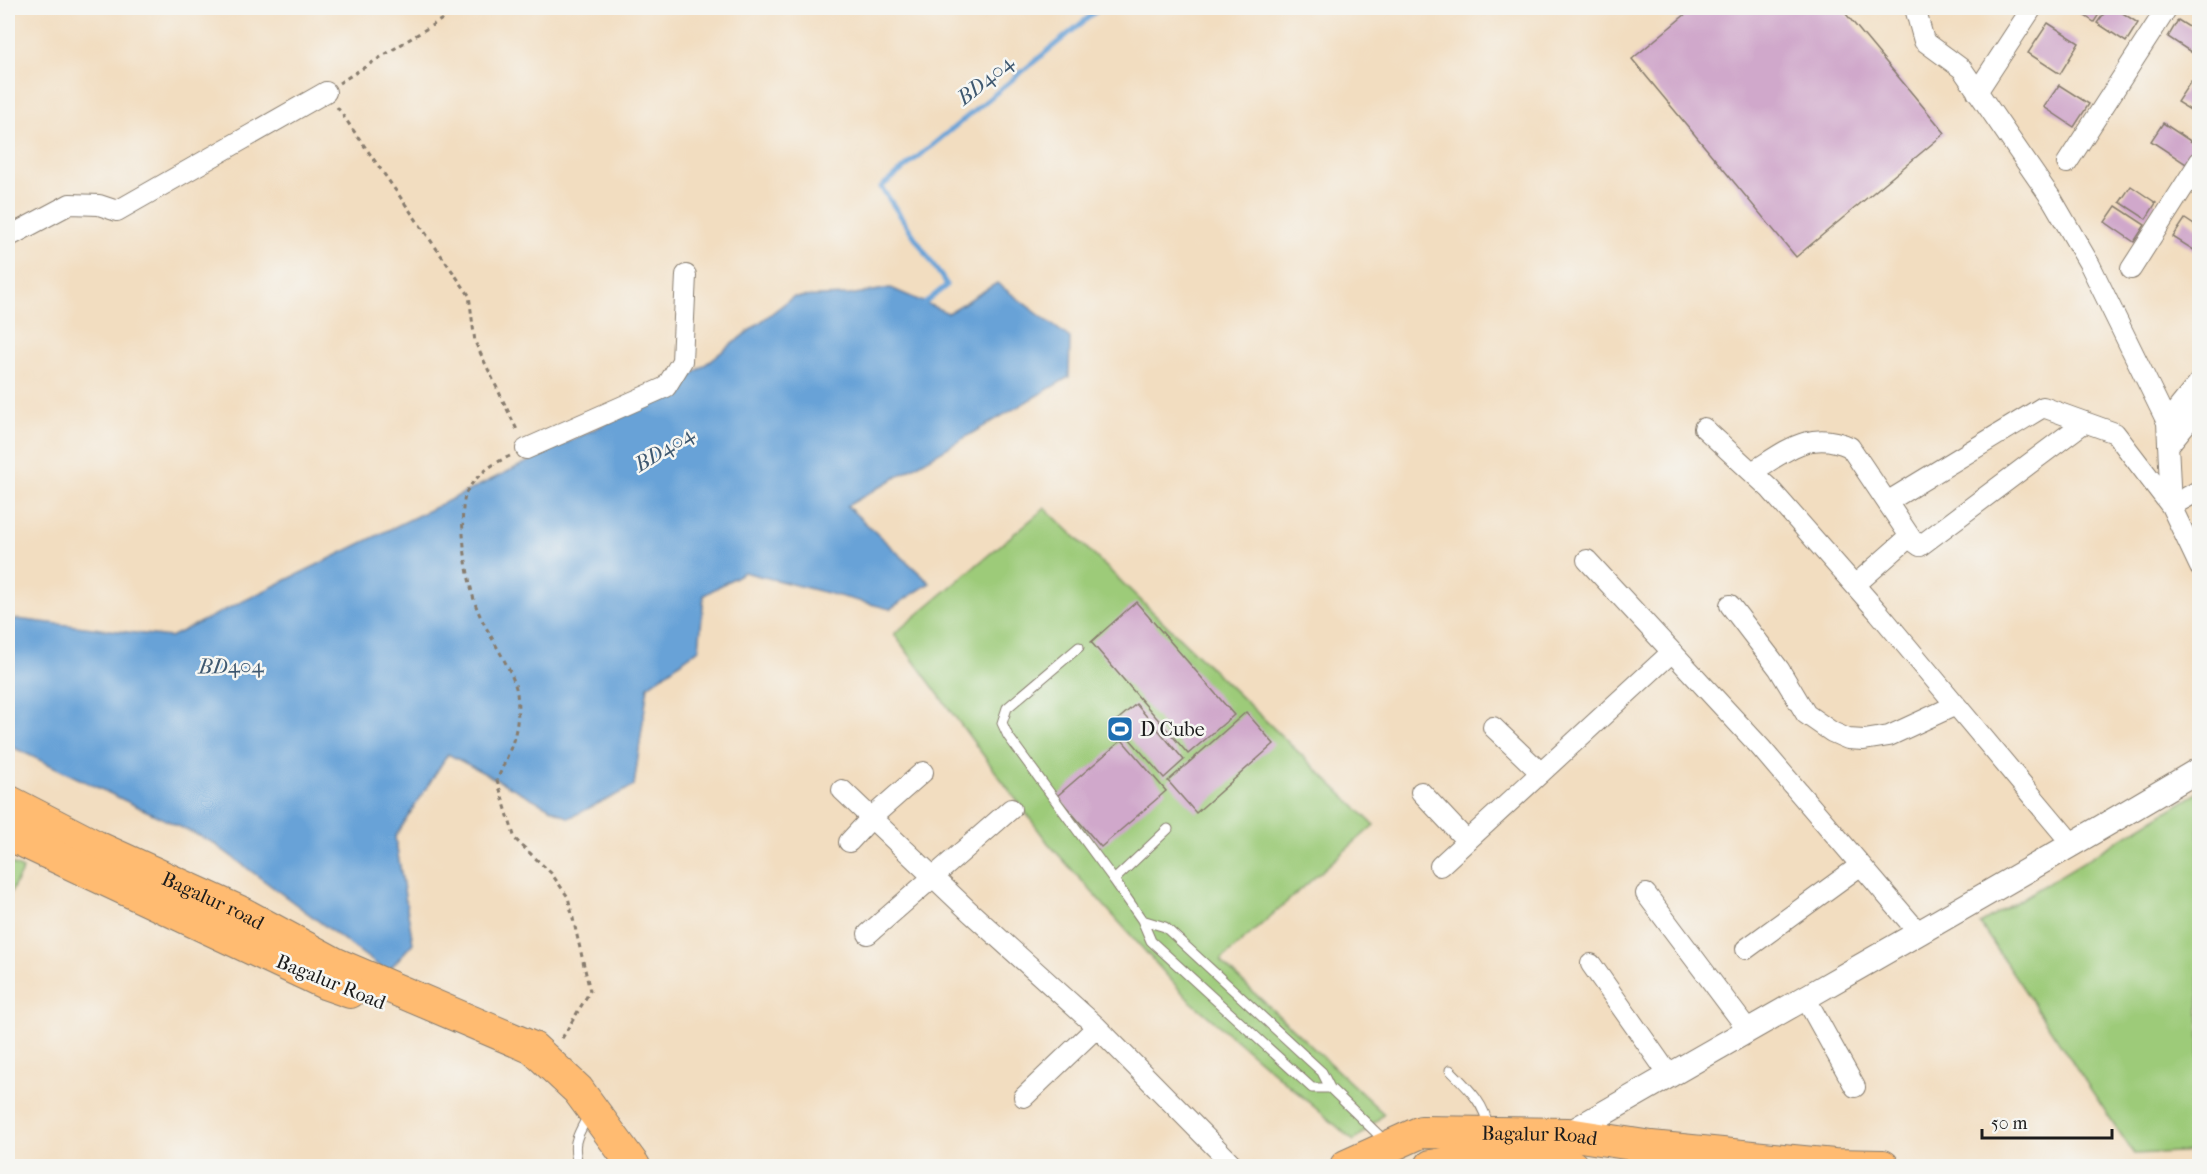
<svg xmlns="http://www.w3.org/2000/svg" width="2207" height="1174" viewBox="0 0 2207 1174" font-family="'IM FELL French Canon',serif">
  <rect width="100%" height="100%" fill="#f6f6f2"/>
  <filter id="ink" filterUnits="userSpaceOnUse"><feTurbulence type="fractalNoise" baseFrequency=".0167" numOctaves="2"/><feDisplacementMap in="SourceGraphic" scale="12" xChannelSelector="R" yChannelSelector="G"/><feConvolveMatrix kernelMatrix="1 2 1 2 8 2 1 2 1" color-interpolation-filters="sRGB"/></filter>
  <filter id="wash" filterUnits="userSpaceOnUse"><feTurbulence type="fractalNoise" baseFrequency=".008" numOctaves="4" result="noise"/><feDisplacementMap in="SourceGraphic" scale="24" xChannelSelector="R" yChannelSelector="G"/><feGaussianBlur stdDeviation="1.35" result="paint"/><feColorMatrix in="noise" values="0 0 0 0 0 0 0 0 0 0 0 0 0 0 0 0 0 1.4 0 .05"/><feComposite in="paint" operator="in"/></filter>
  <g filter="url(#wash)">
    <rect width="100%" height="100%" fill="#f2ddc0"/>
    <path fill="#9dcb79" stroke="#5c744a" stroke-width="1.5" d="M1045,508L1374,825L1220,961L1384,1114L1354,1141L1188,999L1048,843L894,634Z
      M2199,792V1151L2134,1154L1980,924Z
      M8,862L23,869L8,898Z"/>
    <path fill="#67a2d7" stroke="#425f7a" stroke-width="1.5" d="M997,283L1070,338L1069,377L847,506L930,583L890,609L744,572L704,595L699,649L648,686L634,786L569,818L448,754L395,837L413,943L387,972L212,842L8,745V618L170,637L668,393L793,297L849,295L891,288L948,313Z"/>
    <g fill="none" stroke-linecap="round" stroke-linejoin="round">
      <path stroke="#67a2d7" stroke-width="5" d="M920,307L947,285L881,187L1100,8"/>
    </g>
    <g id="blocks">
      <path fill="#d0a8cb" d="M1693,8H1841L1945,133L1796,257L1632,59Z
        M2073,8H2103L2094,22Z
        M2108,8H2115L2138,23L2126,42L2097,23Z
        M2178,20L2200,34V58L2168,37Z
        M2048,23L2079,43L2060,74L2028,53Z
        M2191,81L2200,87V116L2177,102Z
        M2059,85L2089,104L2074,127L2044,107Z
        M2163,123L2198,146L2186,164L2151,141Z
        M2131,186L2156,203L2146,219L2120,202Z
        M2116,206L2145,225L2134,242L2105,222Z
        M2185,219L2200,229V254L2173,237Z
        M1136,602L1234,715L1188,754L1091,642Z
        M1136,704L1184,760L1164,778L1115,722Z
        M1246,712L1274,744L1196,813L1168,781Z
        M1122,740L1166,791L1101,847L1057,796Z"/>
    </g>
  </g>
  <g filter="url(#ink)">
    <use href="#blocks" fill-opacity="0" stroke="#877c6e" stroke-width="1.5"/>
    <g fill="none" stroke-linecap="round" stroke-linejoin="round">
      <defs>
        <path id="service" d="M1079,647L1007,708L1002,723L1008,736L1114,880L1142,920L1151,941L1312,1088H1330
          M1114,880L1168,829
          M1142,920L1165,927L1322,1072L1330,1088L1386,1142
          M1450,1070C1466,1086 1486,1104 1488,1128
          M579,1166C571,1144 577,1136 588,1116"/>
        <path id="minor" d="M1915,8L1924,41L1962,69L2053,201L2090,265L2167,422L2171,506
          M1977,92L2032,8
          M2067,163L2167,8
          M8,237L70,204L99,205L117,211L326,92
          M2131,269L2200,161
          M2167,422L2200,381
          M1704,428L1770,489L1879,613L2073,845
          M2168,446L2200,407
          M526,449L666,387L682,361L686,275
          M1752,472C1785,452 1810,428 1850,447L1913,541L1920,546L2085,422
          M1887,502L2043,407L2115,433L2171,506L2200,567
          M2171,506L2200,490
          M1587,560L1761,748L1918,932
          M1855,585L1906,540L1913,541
          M1730,605L1779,669L1806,714L1832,732L1848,739L1864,740L1889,736L1956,705
          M1493,727L1541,773
          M842,790L970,912L1097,1027L1234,1166
          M1421,792L1467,841
          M849,842L872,817L923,772
          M1440,866L1672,652
          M1646,894L1748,1030
          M868,934L1011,809
          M1746,949L1861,865
          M1591,964L1669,1075
          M1805,997L1855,1087
          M1024,1097L1097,1027"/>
        <path id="tertiary" d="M1567,1140L1568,1134C1778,1012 1991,894 2200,769"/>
        <g id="primary">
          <path id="s1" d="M8,801L99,848L238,911L336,964L533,1048L578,1090L634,1166"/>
          <path d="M8,834L327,984L350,992"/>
          <path id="s2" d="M1346,1166L1421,1132L1568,1134L1651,1147L1834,1165L1883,1166"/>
          <path d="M1431,1166L1468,1160L1572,1166"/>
        </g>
      </defs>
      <use href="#service" stroke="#877c6e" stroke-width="11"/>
      <use href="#minor" stroke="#877c6e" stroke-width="22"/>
      <use href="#tertiary" stroke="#877c6e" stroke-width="26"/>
      <use href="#primary" stroke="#877c6e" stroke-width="34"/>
      <path stroke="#877c6e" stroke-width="3" stroke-dasharray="4.5 4.5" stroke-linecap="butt" d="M339,83L460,8
        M337,107L469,295L475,342L518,432
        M510,456C492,464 479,473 468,489C455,509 468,589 478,611C487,633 514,671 517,693C521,730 511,748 497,780L515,839L551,873L568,897L590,991L561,1040"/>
      <use href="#service" stroke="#fff" stroke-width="9"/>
      <use href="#minor" stroke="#fff" stroke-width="20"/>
      <use href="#tertiary" stroke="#fff" stroke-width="24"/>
      <use href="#primary" stroke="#ffbb71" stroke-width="32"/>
    </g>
  </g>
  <defs>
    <symbol id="stadium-square" viewBox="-11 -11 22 22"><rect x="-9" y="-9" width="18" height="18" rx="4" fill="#1f6fb2" stroke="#f6f6f2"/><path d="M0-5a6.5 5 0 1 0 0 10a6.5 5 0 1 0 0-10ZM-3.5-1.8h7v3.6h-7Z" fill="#fff"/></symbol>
  </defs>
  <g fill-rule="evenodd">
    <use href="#stadium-square" x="1105" y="714" width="30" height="30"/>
  </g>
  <g text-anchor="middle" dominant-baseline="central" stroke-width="5" stroke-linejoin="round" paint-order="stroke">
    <g font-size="20" fill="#1c1c1c" stroke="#f6f6f2" text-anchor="start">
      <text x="1140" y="729">D Cube</text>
    </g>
    <g font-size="20" fill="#1c1c1c" stroke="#f6f6f2">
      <text stroke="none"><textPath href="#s1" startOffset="228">Bagalur road</textPath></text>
      <text transform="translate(331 982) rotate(22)">Bagalur Road</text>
      <text stroke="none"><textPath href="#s2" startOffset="201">Bagalur Road</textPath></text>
    </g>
    <g font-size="21" font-style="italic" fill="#3e5870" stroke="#f6f6f2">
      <text transform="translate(985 80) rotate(-39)">BD404</text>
      <text transform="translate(664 449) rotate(-32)">BD404</text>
      <text transform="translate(231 666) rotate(-1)">BD404</text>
    </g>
  </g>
  <rect width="2207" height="1174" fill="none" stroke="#f6f6f2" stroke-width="30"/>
  <path d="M1982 1129v9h130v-9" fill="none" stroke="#1c1c1c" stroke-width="3"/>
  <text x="1991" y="1129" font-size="18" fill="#1c1c1c" stroke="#f6f6f2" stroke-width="4.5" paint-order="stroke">50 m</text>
</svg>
